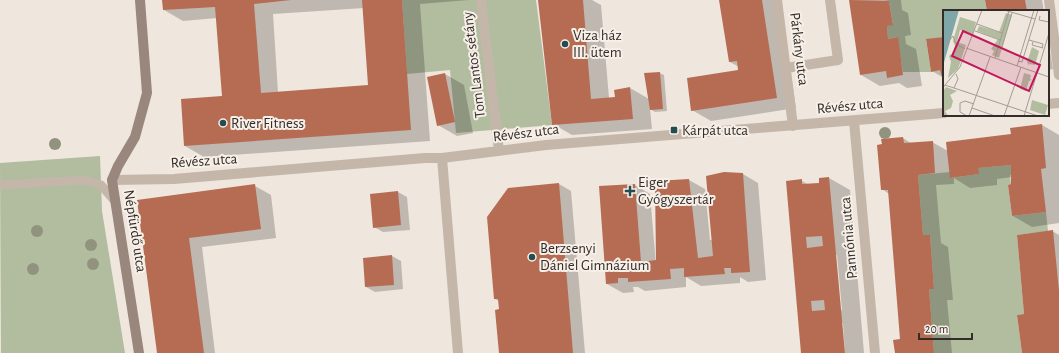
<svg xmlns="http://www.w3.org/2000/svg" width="1059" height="353" viewBox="0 0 1059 353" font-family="'Alegreya Sans',sans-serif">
  <rect width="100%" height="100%" fill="#efe6dd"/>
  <path fill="#b2bc9f" d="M402,0H536L552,125L456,133L450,70L407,74Z
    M884,0H985L987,11H944V37L926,40L931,72H903L897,37L888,39L887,26L893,24L889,1Z
    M100,156L102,211L125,353H1L0,163Z
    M1011,165L1012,175H1010L1011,184L1008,185L1012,216L1046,212L1048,231L1017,235L1024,314L1017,315L1022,353H934L929,289H934L930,235H923L918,175L950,172L951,178L978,174V168Z"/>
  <path fill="#0003" fill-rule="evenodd" d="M163,0H469L420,4L430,141L204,157L185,146L223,97L217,18L183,21L164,10ZM364,8L369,86L278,93L273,14Z
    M539,0H592L601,5L609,98H616V90L630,88L649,99L659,73L664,75L667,111L655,112L650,109L652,129L572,135L553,124Z
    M720,0H780L796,108L711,121L692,110L739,71V67L730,62Z
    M850,0H901L902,10L908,13L911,35L905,36L906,44L916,49L922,86L907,88L899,83L880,86L861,75Z
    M986,0H1042L1044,11H988Z
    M944,38V78L932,71Z
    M1048,39L1053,69L1048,70Z
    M445,74L464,85L473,133L457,136L438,125Z
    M1042,125L1059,135V223L1032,227L1013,216L1012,177L997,179V185L970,188L954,178V184L936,185L941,243L948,247L953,300H947L952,353H896L901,340L889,194L882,189L903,138L912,144L932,142L948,151L1012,135Z
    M743,174L758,183L766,280L748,282L740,277V283L701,286L686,277V287L645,291L638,287H633L634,292L623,293L607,284L635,185L650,194L656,265H657L656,182L689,180L705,189L710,240H712Z
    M829,178L850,190L864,353H845L843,323H841L843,353H802V181L809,185L820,184ZM835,255H837L842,310H840Z
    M559,184L571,191L585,353H500L499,301L495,299Z
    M255,186L271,195L276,238L202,247L215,353H158L138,201Z
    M398,192L407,197L410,230L383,232L374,227Z
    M1052,231L1059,235V353H1023L1025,315Z
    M392,256L401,261L403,289L375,292L366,287Z"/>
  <path fill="#b66b53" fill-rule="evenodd" d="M162,0H291L254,4L261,93L368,85L362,0H402L411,130L184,146L181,99L222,96L215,7L163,10Z
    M538,0H583L591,99L615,97L614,90L630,87L633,119L552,125Z
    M719,0H762L777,98L691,111L687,78L738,70L737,61L729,62Z
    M849,0L889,1L893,25L887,26L888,39L898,37L903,75L887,78L886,71L860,75Z
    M985,0H1025L1027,11H987Z
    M944,37V76L942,77L940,70L931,72L926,39Z
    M660,72L663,109L650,110L644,73Z
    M445,73L455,122L437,126L427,77Z
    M1042,124L1046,168L1041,169L1046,212L1012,216L1008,185L1011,184V165L978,168L979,174L950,178L946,142L1011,134L1010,128Z
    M903,137L904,143L933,141L935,173L918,175L923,235H930L934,289H929L934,353H895L893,340L900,339L888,190H881L877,145L882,144L881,139Z
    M724,172L743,173L750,272L731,273V268H724L725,274L684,277V268L670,269L671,279L628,282V278H618V283L606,284L599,186L635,184L641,262L656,260L655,181L689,179L698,258L713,256L706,176Z
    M829,177L845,353H801L786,181L802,179V184L819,183V178ZM822,236L823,246L807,248L806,237ZM824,300L825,310L812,311L811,301Z
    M559,183L573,353H499L495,310L499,309L498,299H494L487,217L508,188Z
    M255,184L261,229L189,238L204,353H157L137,200Z
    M398,191L401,225L373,228L370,194Z
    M1053,230L1059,291V353H1022L1017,315L1024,314L1017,235Z
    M392,255L394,285L365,287L363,258Z"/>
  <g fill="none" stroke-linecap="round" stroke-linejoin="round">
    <path stroke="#c5b6aa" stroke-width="9" d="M0,185L84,180L101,185L114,200"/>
    <path stroke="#c5b6aa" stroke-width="10" d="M481,0L499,151
      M777,0L793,126
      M1049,0L1059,75
      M786,68L838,60L830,0
      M1048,104L1059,103
      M854,121L875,353
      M442,158L458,353
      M112,180L174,179L425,158H442L546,145L944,113"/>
    <path stroke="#99867c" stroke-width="10" d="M139,353L112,180L118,166L135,137L147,93L140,0"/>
  </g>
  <g fill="#91937e">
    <circle cx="885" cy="133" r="6"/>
    <circle cx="55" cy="144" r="6"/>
    <circle cx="37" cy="231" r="6"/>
    <circle cx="91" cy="245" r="6"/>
    <circle cx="93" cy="264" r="6"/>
    <circle cx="33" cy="269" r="6"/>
  </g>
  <g fill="#234d50" stroke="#f7f0e8" stroke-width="1.5">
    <circle cx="565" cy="44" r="4"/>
    <circle cx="223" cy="123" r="4"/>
    <rect x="670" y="126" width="8" height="8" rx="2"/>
    <path d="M628 185h4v4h4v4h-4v4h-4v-4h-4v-4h4z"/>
    <circle cx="532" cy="257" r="4"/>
  </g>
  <g text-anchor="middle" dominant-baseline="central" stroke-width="4" stroke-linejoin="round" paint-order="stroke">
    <g font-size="15" fill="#342c29" stroke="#f7f0e8" text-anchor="start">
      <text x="573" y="35">Viza ház<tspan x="573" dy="17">III. ütem</tspan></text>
      <text x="231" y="123">River Fitness</text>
      <text x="682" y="130">Kárpát utca</text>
      <text x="638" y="182">Eiger<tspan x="638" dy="17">Gyógyszertár</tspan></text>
      <text x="540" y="248">Berzsenyi<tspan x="540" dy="17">Dániel Gimnázium</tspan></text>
    </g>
    <g font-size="15" fill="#342c29" stroke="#f7f0e8">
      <text transform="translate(799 49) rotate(83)">Párkány utca</text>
      <text transform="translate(474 65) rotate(-97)">Tom Lantos sétány</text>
      <text transform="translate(850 106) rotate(-5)">Révész utca</text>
      <text transform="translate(526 133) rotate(-7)">Révész utca</text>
      <text transform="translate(204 161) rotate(-4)">Révész utca</text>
      <text transform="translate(135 231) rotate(81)">Népfürdő utca</text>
      <text transform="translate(849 238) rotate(-95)">Pannónia utca</text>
    </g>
  </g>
  <g transform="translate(943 10)">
    <rect width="106" height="106" fill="#efe6dd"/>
    <path d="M63,3L69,5L56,48L49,45L51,41L48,39L55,29L34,21L36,16L56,22ZM17,7L33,12L30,24L17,20L14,32L23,35L15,59L5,68L8,52L6,46L8,44L9,47L12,36L10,31ZM89,37L96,41L92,55L86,54V56L84,52ZM81,63L88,65L87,69L89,70L86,71L83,81L77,79ZM3,77L14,81L7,85L10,91L8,98L2,101L5,106H0V81ZM89,90L105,95L102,105L87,100Z" fill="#b2bc9f"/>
    <path d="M0,0H16L0,56Z" fill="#7fa7a8"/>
    <path fill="none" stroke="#a49c95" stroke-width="1" d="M61,0L92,9M97,6L96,10L106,12M34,14L59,23M32,21L57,30M86,30L100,34L99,38M90,32L89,35L100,38M1,37L10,26L13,34L22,39M59,37L69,3M23,38L106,67M52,48L66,1M75,51L79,52L95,0M74,56L91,0M2,75L17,57L39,0M0,78L2,75L95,106M11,78L15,69L13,64M29,98L52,106M24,106L17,102V93L22,91L31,94M26,106L47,47M61,106L78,57M81,106L106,23"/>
    <path fill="#c2185b" fill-opacity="0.15" stroke="#c2185b" stroke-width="2" d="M20,21L97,55L86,81L9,46Z"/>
    <rect width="106" height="106" fill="none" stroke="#342c29" stroke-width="2"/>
  </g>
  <path d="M919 333v6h53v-6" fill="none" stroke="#342c29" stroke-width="2"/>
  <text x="925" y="333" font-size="12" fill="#342c29" stroke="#f7f0e8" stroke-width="3" paint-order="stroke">20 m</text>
</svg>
